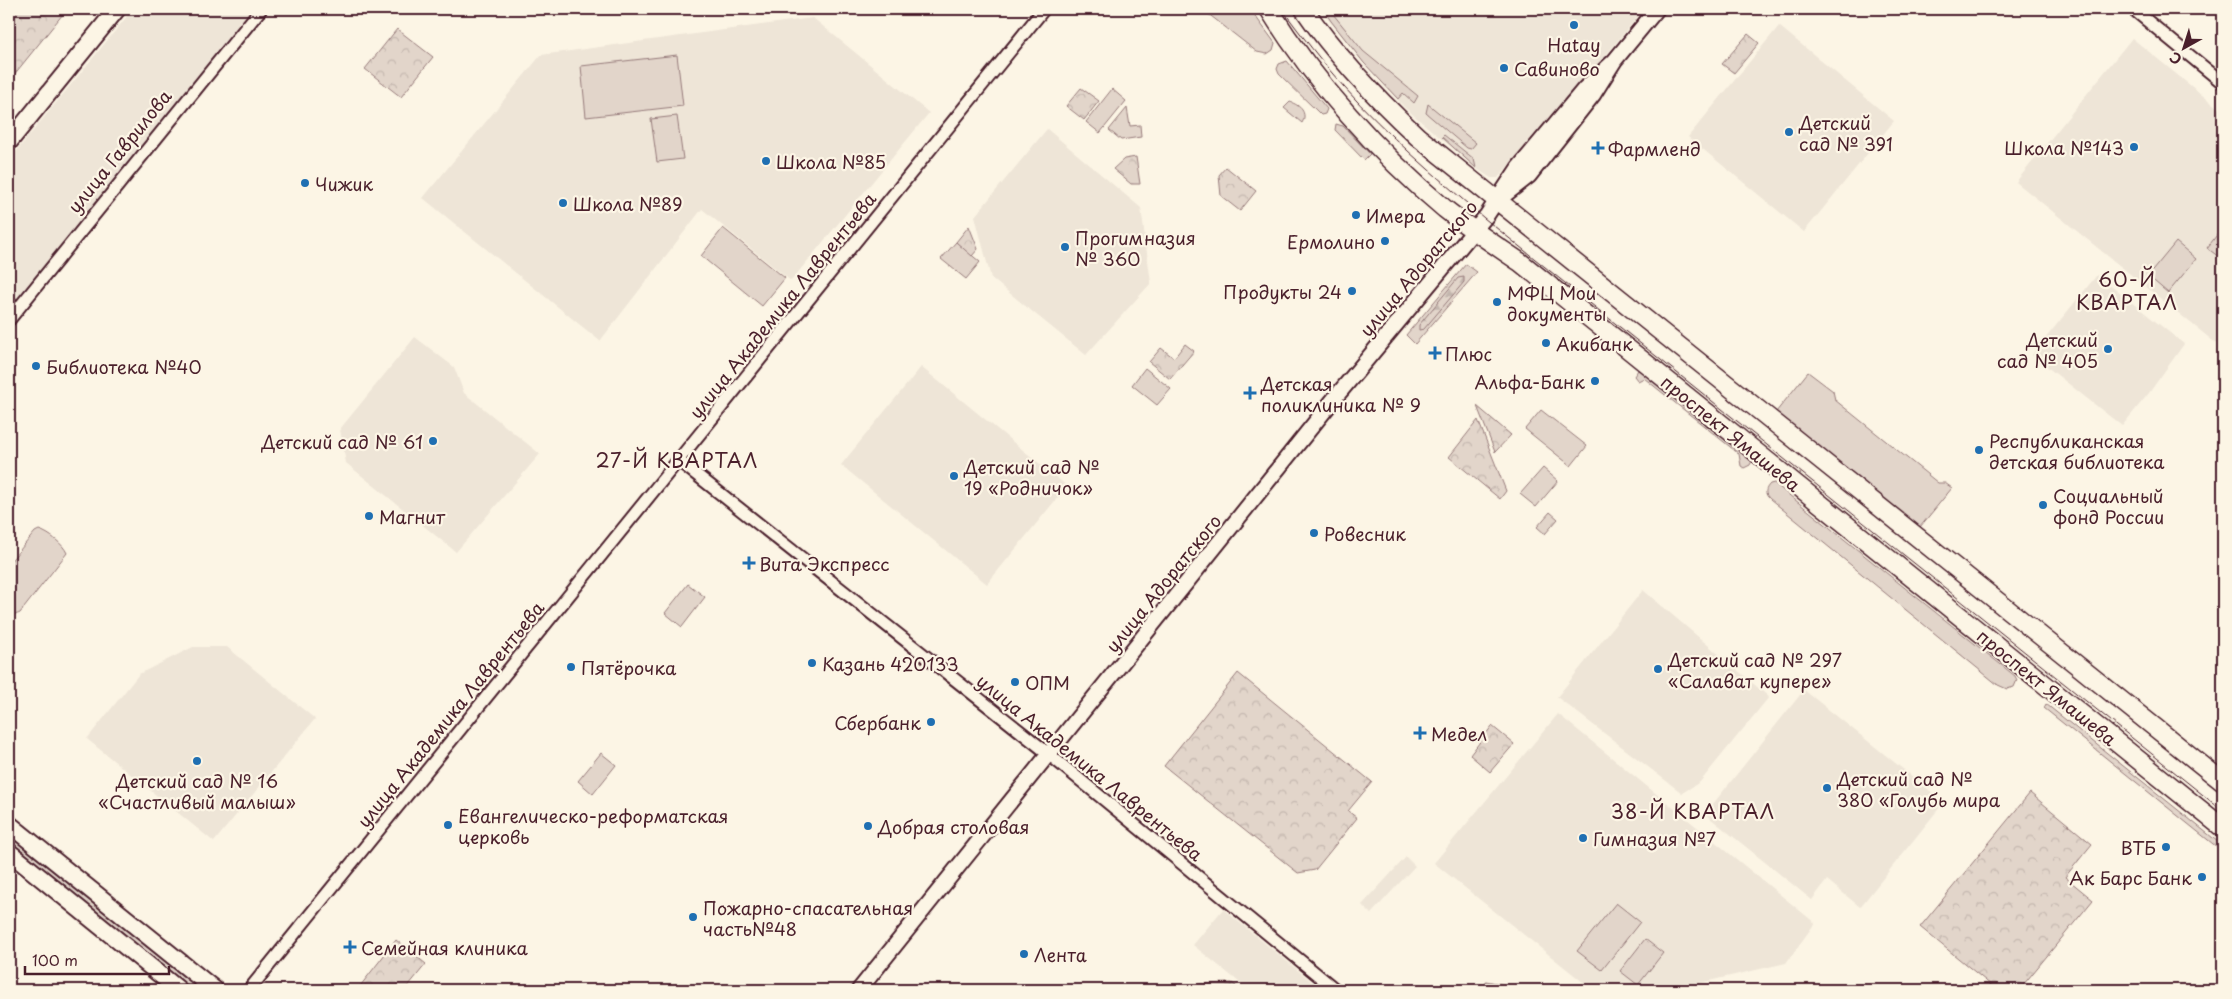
<svg xmlns="http://www.w3.org/2000/svg" width="2232" height="999" viewBox="0 0 2232 999" font-family="'Playpen Sans',sans-serif">
  <defs>
    <pattern id="forest-firs" width="22" height="20" patternUnits="userSpaceOnUse" patternTransform="scale(1.25)"><rect width="22" height="20" fill="#e2d5ca"/><path d="M5 1l3.5 6h-7zM16 11l3.5 6h-7z" fill="#c3b6ae"/></pattern>
    <pattern id="wetland-marsh" width="20" height="14" patternUnits="userSpaceOnUse" patternTransform="scale(1.25)"><rect width="20" height="14" fill="#e2d5ca"/><path d="M1 5h8M5 5V1M11 12h8M15 12V8" fill="none" stroke="#c3b6ae"/></pattern>
    <pattern id="park-crowns" width="20" height="18" patternUnits="userSpaceOnUse" patternTransform="scale(1.25)"><rect width="20" height="18" fill="#e2d5ca"/><path d="M2 6a3 3 0 1 1 6 0M12 15a3 3 0 1 1 6 0" fill="none" stroke="#c3b6ae"/></pattern>
  </defs>
  <rect width="100%" height="100%" fill="#fcf5e5"/>
  <filter id="ink" filterUnits="userSpaceOnUse"><feTurbulence type="fractalNoise" baseFrequency=".02" numOctaves="2"/><feDisplacementMap in="SourceGraphic" scale="10" xChannelSelector="R" yChannelSelector="G"/><feConvolveMatrix kernelMatrix="1 2 1 2 8 2 1 2 1" color-interpolation-filters="sRGB"/></filter>
  <g filter="url(#ink)">
    <path fill="#eee5d7" d="M133,9H252L9,313V160Z
      M1320,9H1629L1638,16L1588,77L1558,106L1498,178H1491L1477,169L1405,108L1360,59Z
      M813,18L929,113L791,281L702,209L600,341L423,198L541,55Z
      M1779,26L1894,121L1804,232L1688,137Z
      M2132,38L2223,112V349L2016,182Z
      M1047,129L1141,208L1151,283L1086,355L991,278L975,216Z
      M2097,275L2184,344L2149,393L2122,426L2032,355Z
      M415,337L454,367L464,393L540,454L456,552L346,463L340,429Z
      M921,367L1067,486L987,584L841,465Z
      M1643,590L1769,697L1700,782L1682,793L1557,697Z
      M193,647H227L315,719L214,842L87,739L139,674Z
      M1804,690L1944,802L1860,907L1827,880L1812,900L1705,814Z
      M1558,714L1815,923L1786,963L1670,990H1593L1434,863Z
      M1406,857L1415,866L1371,914L1362,905Z
      M1223,909L1322,990H1249L1193,945Z"/>
    <path fill="#e2d5ca" stroke="#967a7a" d="M1202,9H1250L1275,43L1273,50L1267,54L1257,52Z
      M1328,12L1333,14L1363,51L1418,96L1414,103L1403,93L1398,99L1364,63L1331,21L1327,15Z
      M677,55L683,106L586,117L581,66Z
      M1287,61L1327,109L1325,114L1321,115L1317,111L1279,74L1277,69L1279,64Z
      M1112,89L1126,101L1100,133L1086,122Z
      M1290,102C1300,105 1308,113 1302,123L1284,108Z
      M1428,104L1476,143L1471,149L1467,148L1426,113Z
      M1127,108L1130,126L1140,125L1141,137L1121,140L1109,130Z
      M677,116L683,159L657,162L651,119Z
      M1336,124L1343,126L1370,154L1364,160L1335,130Z
      M1444,135L1474,159L1476,168L1442,137Z
      M2223,227V260L2207,248Z
      M723,228L785,278L762,306L701,256Z
      M956,242L980,262L966,279L941,259Z
      M2176,242L2196,259L2168,293L2148,276Z
      M1466,264L1477,272L1415,344L1406,335Z
      M1145,368L1171,389L1157,405L1132,385Z
      M1638,370L1642,371L1744,454L1752,461L1750,465L1744,468L1741,466L1739,454L1644,378L1638,381L1634,376Z
      M1808,372L1833,391L1835,400L1938,483H1945L1952,488L1920,527L1776,412Z
      M1541,410L1587,446L1571,466L1525,429Z
      M1543,468L1558,481L1536,507L1520,494Z
      M1774,483L2015,676L2017,680L2014,687L2007,689L1998,685L1770,499C1764,494 1765,489 1770,484Z
      M39,530C49,533 63,544 67,553L20,613C16,615 13,615 9,612V563L35,532Z
      M688,584L705,597L682,627L665,613Z
      M2046,704L2223,846V852L2044,708Z
      M601,753L616,765L593,794L578,781Z
      M9,833L202,990H189L9,844Z
      M1616,903L1640,922L1602,970L1577,951Z
      M1645,939L1663,953L1638,985L1620,971Z"/>
    <path fill="url(#forest-firs)" stroke="#967a7a" d="M1464,277V282L1424,329L1419,330V325L1458,278Z"/>
    <path fill="url(#wetland-marsh)" stroke="#967a7a" d="M1232,983L1241,990L1234,989L1185,990L1200,984Z"/>
    <path fill="url(#park-crowns)" stroke="#967a7a" d="M9,9H67L9,81Z
      M397,29L433,57L401,97L365,69Z
      M1748,34L1759,43L1734,73L1722,64Z
      M1081,88L1099,101L1084,120L1066,106Z
      M1136,157L1140,184H1131L1113,169L1124,159Z
      M1226,167L1256,191L1240,211L1221,196L1219,175Z
      M969,226L978,249L972,256L956,242Z
      M1185,344L1194,351L1170,379L1149,362L1161,348L1174,358Z
      M1477,406L1511,435L1495,452Z
      M1478,420L1506,491L1500,499L1449,457Z
      M1550,512L1558,519L1545,534L1537,527Z
      M1238,673L1372,782L1348,811L1357,818L1315,870L1298,873L1164,766Z
      M1492,726L1514,744L1490,772L1470,755Z
      M2030,793L2092,844L2065,877L2093,900L2019,990H1997L1920,927Z
      M396,940L426,964L405,990H357Z
      M1486,981L1517,987L1515,990H1485Z"/>
    <g fill="none" stroke-linecap="round" stroke-linejoin="round">
      <defs>
        <path id="minor" d="M2133,9L2223,83
          M9,320L261,9
          M678,460L1040,747L1336,990
          M249,990L1044,9"/>
        <path id="tertiary" d="M1506,194L1529,176L1593,95L1615,60L1657,9
          M859,990L1334,399L1487,215L1519,167L1585,88L1615,60"/>
        <path id="secondary" d="M9,142L117,9
          M9,824L215,990
          M9,852L179,990"/>
        <path id="primary" d="M1269,9C1314,82 1379,154 1445,209C1469,228 1495,245 1520,262L2223,828
          M1304,9C1336,56 1376,98 1418,137L2223,782"/>
      </defs>
      <use href="#minor" stroke="#4a1f2b" stroke-width="15"/>
      <use href="#tertiary" stroke="#4a1f2b" stroke-width="18"/>
      <use href="#secondary" stroke="#4a1f2b" stroke-width="20"/>
      <use href="#primary" stroke="#4a1f2b" stroke-width="21"/>
      <use href="#minor" stroke="#fcf5e5" stroke-width="11"/>
      <use href="#tertiary" stroke="#fcf5e5" stroke-width="14"/>
      <use href="#secondary" stroke="#fcf5e5" stroke-width="16"/>
      <use href="#primary" stroke="#fcf5e5" stroke-width="18"/>
      <path stroke="#4a1f2b" stroke-width="1" d="M1282,9C1302,36 1322,62 1344,87C1387,135 1436,176 1484,218L2223,811"/>
    </g>
  </g>
  <g fill="#1f6fb2" stroke="#fcf5e5" stroke-width="2">
    <circle cx="1574" cy="25" r="5"/>
    <circle cx="1504" cy="68" r="5"/>
    <circle cx="1789" cy="132" r="5"/>
    <circle cx="2134" cy="147" r="5"/>
    <path d="M1595.5 140.5h5v5h5v5h-5v5h-5v-5h-5v-5h5z"/>
    <circle cx="766" cy="161" r="5"/>
    <circle cx="305" cy="183" r="5"/>
    <circle cx="563" cy="203" r="5"/>
    <circle cx="1356" cy="215" r="5"/>
    <circle cx="1385" cy="241" r="5"/>
    <circle cx="1065" cy="247" r="5"/>
    <circle cx="1352" cy="291" r="5"/>
    <circle cx="1497" cy="302" r="5"/>
    <circle cx="1546" cy="343" r="5"/>
    <circle cx="2108" cy="349" r="5"/>
    <path d="M1432.5 345.5h5v5h5v5h-5v5h-5v-5h-5v-5h5z"/>
    <circle cx="36" cy="366" r="5"/>
    <circle cx="1595" cy="381" r="5"/>
    <path d="M1247.5 385.5h5v5h5v5h-5v5h-5v-5h-5v-5h5z"/>
    <circle cx="433" cy="441" r="5"/>
    <circle cx="1979" cy="450" r="5"/>
    <circle cx="954" cy="476" r="5"/>
    <circle cx="2043" cy="505" r="5"/>
    <circle cx="369" cy="516" r="5"/>
    <circle cx="1314" cy="533" r="5"/>
    <path d="M746.5 555.5h5v5h5v5h-5v5h-5v-5h-5v-5h5z"/>
    <circle cx="812" cy="663" r="5"/>
    <circle cx="571" cy="667" r="5"/>
    <circle cx="1658" cy="669" r="5"/>
    <circle cx="1015" cy="682" r="5"/>
    <circle cx="931" cy="722" r="5"/>
    <path d="M1417.5 725.5h5v5h5v5h-5v5h-5v-5h-5v-5h5z"/>
    <circle cx="197" cy="761" r="5"/>
    <circle cx="1827" cy="788" r="5"/>
    <circle cx="448" cy="825" r="5"/>
    <circle cx="868" cy="826" r="5"/>
    <circle cx="1583" cy="838" r="5"/>
    <circle cx="2166" cy="847" r="5"/>
    <circle cx="2202" cy="877" r="5"/>
    <circle cx="693" cy="917" r="5"/>
    <path d="M347.5 939.5h5v5h5v5h-5v5h-5v-5h-5v-5h5z"/>
    <circle cx="1024" cy="954" r="5"/>
  </g>
  <g text-anchor="middle" dominant-baseline="central" stroke-width="4.5" stroke-linejoin="round" paint-order="stroke">
    <g font-size="18" fill="#4a1f2b" stroke="#fcf5e5" text-anchor="start">
      <text x="1574" y="44" text-anchor="middle">Hatay</text>
      <text x="1514" y="68">Савиново</text>
      <text x="1799" y="122">Детский<tspan x="1799" dy="21">сад № 391</tspan></text>
      <text x="2124" y="147" text-anchor="end">Школа №143</text>
      <text x="1608" y="148">Фармленд</text>
      <text x="776" y="161">Школа №85</text>
      <text x="315" y="183">Чижик</text>
      <text x="573" y="203">Школа №89</text>
      <text x="1366" y="215">Имера</text>
      <text x="1075" y="237">Прогимназия<tspan x="1075" dy="21">№ 360</tspan></text>
      <text x="1375" y="241" text-anchor="end">Ермолино</text>
      <text x="1342" y="291" text-anchor="end">Продукты 24</text>
      <text x="1507" y="292">МФЦ Мои<tspan x="1507" dy="21">документы</tspan></text>
      <text x="2098" y="339" text-anchor="end">Детский<tspan x="2098" dy="21">сад № 405</tspan></text>
      <text x="1556" y="343">Акибанк</text>
      <text x="1445" y="353">Плюс</text>
      <text x="46" y="366">Библиотека №40</text>
      <text x="1585" y="381" text-anchor="end">Альфа-Банк</text>
      <text x="1261" y="383">Детская<tspan x="1261" dy="21">поликлиника № 9</tspan></text>
      <text x="1989" y="440">Республиканская<tspan x="1989" dy="21">детская библиотека</tspan></text>
      <text x="423" y="441" text-anchor="end">Детский сад № 61</text>
      <text x="964" y="466">Детский сад №<tspan x="964" dy="21">19 «Родничок»</tspan></text>
      <text x="2053" y="495">Социальный<tspan x="2053" dy="21">фонд России</tspan></text>
      <text x="379" y="516">Магнит</text>
      <text x="1324" y="533">Ровесник</text>
      <text x="759" y="563">Вита Экспресс</text>
      <text x="1668" y="659">Детский сад № 297<tspan x="1668" dy="21">«Салават купере»</tspan></text>
      <text x="822" y="663">Казань 420133</text>
      <text x="581" y="667">Пятёрочка</text>
      <text x="1025" y="682">ОПМ</text>
      <text x="921" y="722" text-anchor="end">Сбербанк</text>
      <text x="1431" y="733">Медел</text>
      <text x="1837" y="778">Детский сад №<tspan x="1837" dy="21">380 «Голубь мира</tspan></text>
      <text x="197" y="780" text-anchor="middle">Детский сад № 16<tspan x="197" dy="21">«Счастливый малыш»</tspan></text>
      <text x="458" y="815">Евангелическо-реформатская<tspan x="458" dy="21">церковь</tspan></text>
      <text x="878" y="826">Добрая столовая</text>
      <text x="1593" y="838">Гимназия №7</text>
      <text x="2156" y="847" text-anchor="end">ВТБ</text>
      <text x="2192" y="877" text-anchor="end">Ак Барс Банк</text>
      <text x="703" y="907">Пожарно-спасательная<tspan x="703" dy="21">часть№48</tspan></text>
      <text x="361" y="947">Семейная клиника</text>
      <text x="1034" y="954">Лента</text>
    </g>
    <g font-size="18" fill="#4a1f2b" stroke="#fcf5e5">
      <text transform="translate(119 151) rotate(-51)">улица Гаврилова</text>
      <text transform="translate(1418 268) rotate(-50)">улица Адоратского</text>
      <text transform="translate(782 305) rotate(-51)">улица Академика Лаврентьева</text>
      <text transform="translate(1731 433) rotate(39)">проспект Ямашева</text>
      <text transform="translate(1163 583) rotate(-51)">улица Адоратского</text>
      <text transform="translate(2047 687) rotate(39)">проспект Ямашева</text>
      <text transform="translate(450 714) rotate(-51)">улица Академика Лаврентьева</text>
      <text transform="translate(1090 767) rotate(39)">улица Академика Лаврентьева</text>
    </g>
    <g font-size="20" letter-spacing="1" fill="#4a1f2b" stroke="#fcf5e5">
      <text x="2127" y="279">60-Й<tspan x="2127" dy="23">КВАРТАЛ</tspan></text>
      <text x="677" y="460">27-Й КВАРТАЛ</text>
      <text x="1693" y="811">38-Й КВАРТАЛ</text>
    </g>
  </g>
  <rect width="2232" height="999" fill="none" stroke="#fcf5e5" stroke-width="30"/>
  <rect x="15" y="15" width="2202" height="969" fill="none" stroke="#4a1f2b" stroke-width="2" filter="url(#ink)"/>
  <g transform="translate(2184 48) rotate(219)" stroke="#fcf5e5" stroke-width="4" paint-order="stroke">
  <path d="M0-4L9 19L0 12L-9 19Z" fill="#4a1f2b"/>
  <text y="-8" font-size="14" font-weight="bold" text-anchor="middle" fill="#4a1f2b">С</text>
  </g>
  <path d="M25 966v8h144v-8" fill="none" stroke="#4a1f2b" stroke-width="2.5"/>
  <text x="32" y="966" font-size="15" fill="#4a1f2b" stroke="#fcf5e5" stroke-width="4" paint-order="stroke">100 m</text>
</svg>
